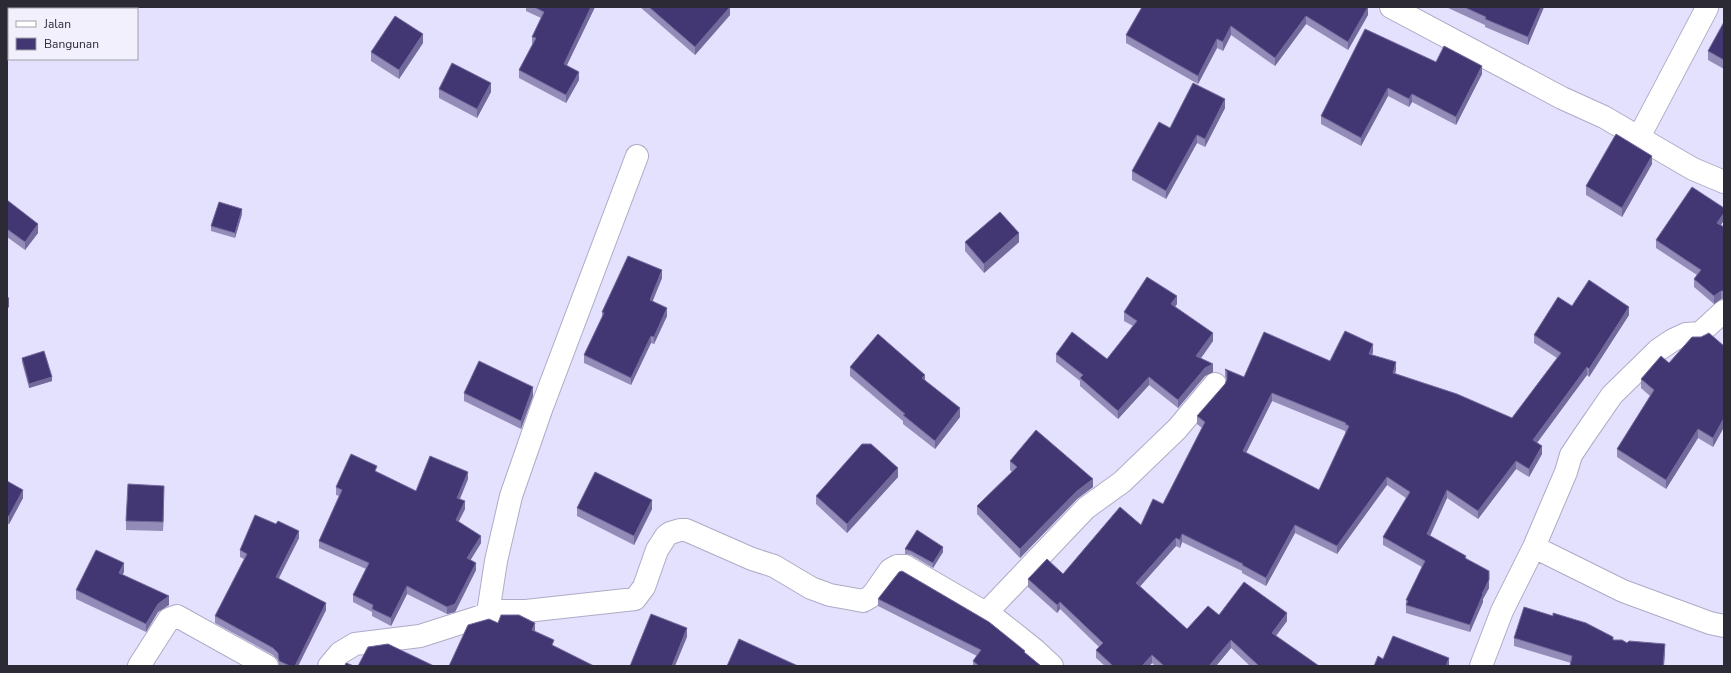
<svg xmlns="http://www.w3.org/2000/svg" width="1731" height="673" viewBox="0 0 1731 673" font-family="'Nunito Sans',sans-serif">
  <rect width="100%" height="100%" fill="#e3e1fd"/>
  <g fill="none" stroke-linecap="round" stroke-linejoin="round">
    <defs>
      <path id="street" d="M1391,7L1562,98L1604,117L1693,169L1724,182
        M1639,137L1707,8
        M1534,547L1623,591L1710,623L1724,626
        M488,613L496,561L511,496L542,407L637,156
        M986,613L1086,508L1122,482L1177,429L1215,384
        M139,666L169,619L177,616L267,666
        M329,666L340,653L355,644L420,636L498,611H526L635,599L644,587L657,550L666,536L670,533L680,530H686L752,559L774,566L811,588L830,595L847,598L863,601L870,597L874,593L890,570L897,566H905L996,619L1035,650L1052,666
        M1481,666L1502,611L1534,547L1566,472L1571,455L1583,437L1612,395L1658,350L1673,340L1686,334L1700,333L1724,311"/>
    </defs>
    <use href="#street" stroke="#aeabc6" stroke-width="24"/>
    <use href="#street" stroke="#fff" stroke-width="22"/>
  </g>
  <path fill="#938cb8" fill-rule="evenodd" d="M526,7H595L567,65L579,80L566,103L519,78V70L532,45V37L541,18L526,11Z
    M640,7H730V15L695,55Z
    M1142,7L1368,15L1348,50L1306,24L1275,66L1231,35L1223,51L1217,48L1198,84L1126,43V35Z
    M1446,7H1544L1528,45L1485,27V25Z
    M1724,22V69L1708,60V51Z
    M423,43L399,79L371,61V52Z
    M1436,62L1482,74L1456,125L1412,102L1409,107L1388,96L1361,146L1321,124V116Z
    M439,89L491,92L477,118L439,98Z
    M1225,108L1205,147L1197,143L1166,199L1132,180V171L1170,128Z
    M1652,164L1622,217L1586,195V186Z
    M7,200L38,233L25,250L7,237Z
    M1724,208V220L1721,225L1724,227V299H1721L1714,304L1694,287V279L1697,275L1656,248V240Z
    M242,214L235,238L211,231V226Z
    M965,242H1019L984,273L965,251Z
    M662,278L652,301L667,316L654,344L651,343L631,385L584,363V355L602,318V312Z
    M1177,304L1175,307L1213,341L1201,358L1213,372L1205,376L1178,408L1149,385L1118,419L1080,386V381L1056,362V354L1107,359L1133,326L1124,321V312Z
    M1572,306L1629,315L1589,377L1587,375L1537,443L1542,454L1529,477L1516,469L1478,519L1447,498L1430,536L1466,558L1489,588L1483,599V602L1470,632L1406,613V600L1422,567L1383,545V537L1406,498L1387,485L1337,554L1295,533L1266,586L1242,573V571L1182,542L1180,548L1176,546L1140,586L1187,629L1219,615L1287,621L1276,636L1319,666H1250L1231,648L1216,666H1155L1152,663L1149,666H1105L1096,658V650L1099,647L1060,609L1057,613L1028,587V579L1063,574L1141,525L1163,504L1202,428L1197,424V416L1225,384L1227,380L1225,377V369L1244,377L1373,352L1372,355L1396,370L1395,373L1512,418L1557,358L1534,343V335ZM1272,401L1345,431V432L1346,433L1319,490L1246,453Z
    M1724,346V427L1713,447L1698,438L1666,489L1617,457V449L1650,396L1641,388V379L1669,363Z
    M22,358L52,381L29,388L22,362Z
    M850,367L925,380L960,417L935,449L903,424V421L850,376Z
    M464,393L533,396L521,429L464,401Z
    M1010,461L1093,487L1077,499L1020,558L977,514V506L1012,472L1010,470Z
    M377,472L416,491L468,479L460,499L465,509L458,522L481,543L470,560L476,570L455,612L447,614L407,594L391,626L372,616V612L353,602V595L366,569L319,548V541L339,496L336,495V487Z
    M898,477L847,533L816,504V496Z
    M7,481L23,498L9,524H7Z
    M164,494L163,531L126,530V521Z
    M577,508L652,509L634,545L577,516Z
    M299,538L278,579L326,610L298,666H279L278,660L273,655L215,623V616L244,559L240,557V550Z
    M905,549L943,552L933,568L911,555L905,554Z
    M124,572L122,575L169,605L158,612L146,632L76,599V590Z
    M878,599L1025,653L1041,666H973V661L977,656L878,606Z
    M1514,638L1613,640L1665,651L1664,666H1570L1571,663L1514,646Z"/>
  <path fill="#736a9c" d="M591,7H595L564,71V64Z
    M730,7V15L695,55V47Z
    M1368,7V15L1348,50V42Z
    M1541,7H1544L1528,45V37Z
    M1306,16V24L1275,66V58Z
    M1231,26V35L1223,51V42Z
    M423,34V43L399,79V70Z
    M1217,39V48L1198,84V76Z
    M1482,66V74L1456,125V117Z
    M579,72V80L566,103V95Z
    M491,83V92L477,118V109Z
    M1388,88V96L1361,146V138Z
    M1412,94V102L1409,107V99Z
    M1225,99V108L1205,147V139Z
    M1197,135V143L1166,199V191Z
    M1652,156V164L1622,217V208Z
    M242,209V214L235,238V233Z
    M1724,213V220L1717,231V223Z
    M38,224V233L25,250V242Z
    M1019,233V242L984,273V264Z
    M662,270V278L650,308V300Z
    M1721,291V299L1714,304V296Z
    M1177,296V304L1171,312V304Z
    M9,299V307L7,309V301Z
    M1629,307V315L1589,377V369Z
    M667,308V316L654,344V337Z
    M1213,333V341L1196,365V356Z
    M651,336V343L631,385V378Z
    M1373,344V352L1369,362V354Z
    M1396,362V370L1393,381V373Z
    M1213,364V372L1205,376L1178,408V400L1205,368Z
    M1587,367V375L1533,448V440Z
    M925,375V383L922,378Z
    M52,377V381L29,388V384Z
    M1149,377V385L1118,419V411Z
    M533,387V396L521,429V421Z
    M1272,393V401L1243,459V451Z
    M960,408V417L935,449V441Z
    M1724,418V427L1713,447V438Z
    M1698,429V438L1666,489V480Z
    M1542,446V454L1529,477V469Z
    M1516,461V469L1478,519V511Z
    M898,468V477L847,533V524Z
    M468,472V479L457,505V498Z
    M1387,477V485L1337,554V546Z
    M1093,479V487L1077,499L1020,558V549L1077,491Z
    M164,486V494L163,531V522Z
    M23,490V498L9,524V516Z
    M1447,490V498L1427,542V534Z
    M652,500V509L634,545V536Z
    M465,501V509L456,527V520Z
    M1295,525V533L1266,586V578Z
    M299,531V538L276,584V577Z
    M1182,534V542L1180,548V540Z
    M481,536V543L467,566V558Z
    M1176,538V546L1136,591V583Z
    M943,547V552L933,568V563Z
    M124,563V572L119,582V573Z
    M476,563V570L455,612L447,614V607Z
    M1489,580V588L1483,599V602L1470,632V625L1482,594Z
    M407,586V594L391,626V618Z
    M169,596V605L158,612L146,632V624L158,604Z
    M1060,602V609L1057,613V605Z
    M326,603V610L298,666H295Z
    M1287,613V621L1272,641V633Z
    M535,623V632L532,630Z
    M687,628V637L675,666H672Z
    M1231,640V648L1216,666H1209Z
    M1665,644L1664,666H1663Z
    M1152,655V663L1149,666H1142Z
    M1449,658V666H1446Z"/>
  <path fill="#433773" stroke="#736a9c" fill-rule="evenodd" d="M534,7H591L564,64L579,72L566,95L519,70L536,38L532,37L544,12Z
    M649,7H730L695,47Z
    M1142,7H1368L1348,42L1306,16L1275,58L1231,26L1223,42L1217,39L1198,76L1126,35Z
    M1464,7H1541L1528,37L1485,19L1486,17Z
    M395,16L423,34L399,70L371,52Z
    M1724,22V60L1708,51Z
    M1365,29L1436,62L1444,46L1482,66L1456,117L1412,94L1409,99L1388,88L1361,138L1321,116Z
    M452,63L491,83L477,109L439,89Z
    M1193,83L1225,99L1205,139L1197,135L1166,191L1132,171L1159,122L1170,128Z
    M1616,134L1652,156L1622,208L1586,186Z
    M1692,187L1724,208V213L1717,223L1724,227V291H1721L1714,296L1694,279L1701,270L1656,240Z
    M7,200L38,224L25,242L7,229Z
    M219,202L242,209L235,233L211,226Z
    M1000,212L1019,233L984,264L965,242Z
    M628,256L662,270L650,300L667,308L654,337L651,336L631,378L584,355L604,313L602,312Z
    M1147,277L1177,296L1171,304L1213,333L1196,356L1213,364L1205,368L1178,400L1149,377L1118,411L1080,378L1083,375L1056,354L1072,332L1107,359L1137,321L1124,312Z
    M1589,280L1629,307L1589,369L1587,367L1533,440L1542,446L1529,469L1516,461L1478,511L1447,490L1427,534L1466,556L1465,558L1489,571V580L1482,594H1483L1470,625L1406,605L1408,601L1406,600L1425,561L1383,537L1410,492L1387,477L1337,546L1295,525L1266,578L1242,565L1243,564L1182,534L1180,540L1176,538L1136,583L1187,629L1208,606L1219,615L1244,582L1287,613L1272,633L1319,666H1259L1231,640L1209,666H1164L1152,655L1142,666H1113L1096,650L1103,643L1060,602L1057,605L1028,579L1047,559L1063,574L1120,507L1141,525L1153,499L1163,504L1205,422L1197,416L1225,384L1227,379V372L1225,369L1244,377L1264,332L1330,361L1345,331L1373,344L1369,354L1396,362L1393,373L1457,394L1512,418L1561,353L1534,335L1558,297L1572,306ZM1272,393L1346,423L1345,424L1349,426L1319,490L1243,451Z
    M7,296L9,299L7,301Z
    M1709,333L1724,346V418L1713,438L1698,429L1666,480L1617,449L1654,390L1641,379L1661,356L1669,363L1692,337H1701Z
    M878,334L925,375L922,378L960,408L935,441L903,415L905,414L850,367Z
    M44,351L52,377L29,384L22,358Z
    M479,361L533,387L521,421L464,393Z
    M1036,430L1093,479L1077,491L1020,549L977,506L1017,467L1010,461Z
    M862,444H871L898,468L847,524L816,496Z
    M351,454L377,466L375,471L416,491L430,456L468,472L457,498L465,501L456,520L481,536L467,558L476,563L455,604L447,607L407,586L391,618L372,609L373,605L353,595L369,563L319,541L342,490L336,487Z
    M595,472L652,500L634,536L577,508Z
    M7,481L23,490L9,516H7Z
    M128,484L164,486L163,522L126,521Z
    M255,515L276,524L278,521L299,531L276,577L326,603L295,666H290L279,661L278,653L273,648L215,616L247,554L240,550Z
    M917,530L943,547L933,563L911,551L905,549Z
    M96,550L124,563L119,573L169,596L158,604L146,624L76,590Z
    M902,571L989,622L1025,651L1024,652L1041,666H979L973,661L981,650L878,599L899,572Z
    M1524,607L1553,616V613L1586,623L1613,637V640H1622L1627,643L1629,641L1665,644L1663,666H1570L1572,656L1514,638Z
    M651,614L687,628L672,666H630Z
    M501,615H519L535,623L532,630L554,640L552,645L594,666H449L468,625L489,619L498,623Z
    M1393,636L1449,658L1446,666H1374L1378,656L1383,659Z
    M739,639L798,666H727Z
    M388,644L434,666H358L368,647Z
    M346,663L354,666H345Z"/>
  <rect width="1731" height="673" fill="none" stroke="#2b2a35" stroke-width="16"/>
  <rect x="8" y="8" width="130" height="52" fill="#f1f0fc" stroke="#a2a1ac"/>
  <rect x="16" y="21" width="20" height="6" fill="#ffffff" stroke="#a2a1ac"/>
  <text x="44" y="28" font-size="12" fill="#2b2a35">Jalan</text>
  <rect x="16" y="38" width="20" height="12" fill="#433773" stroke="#a2a1ac"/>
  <text x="44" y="48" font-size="12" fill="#2b2a35">Bangunan</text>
</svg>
